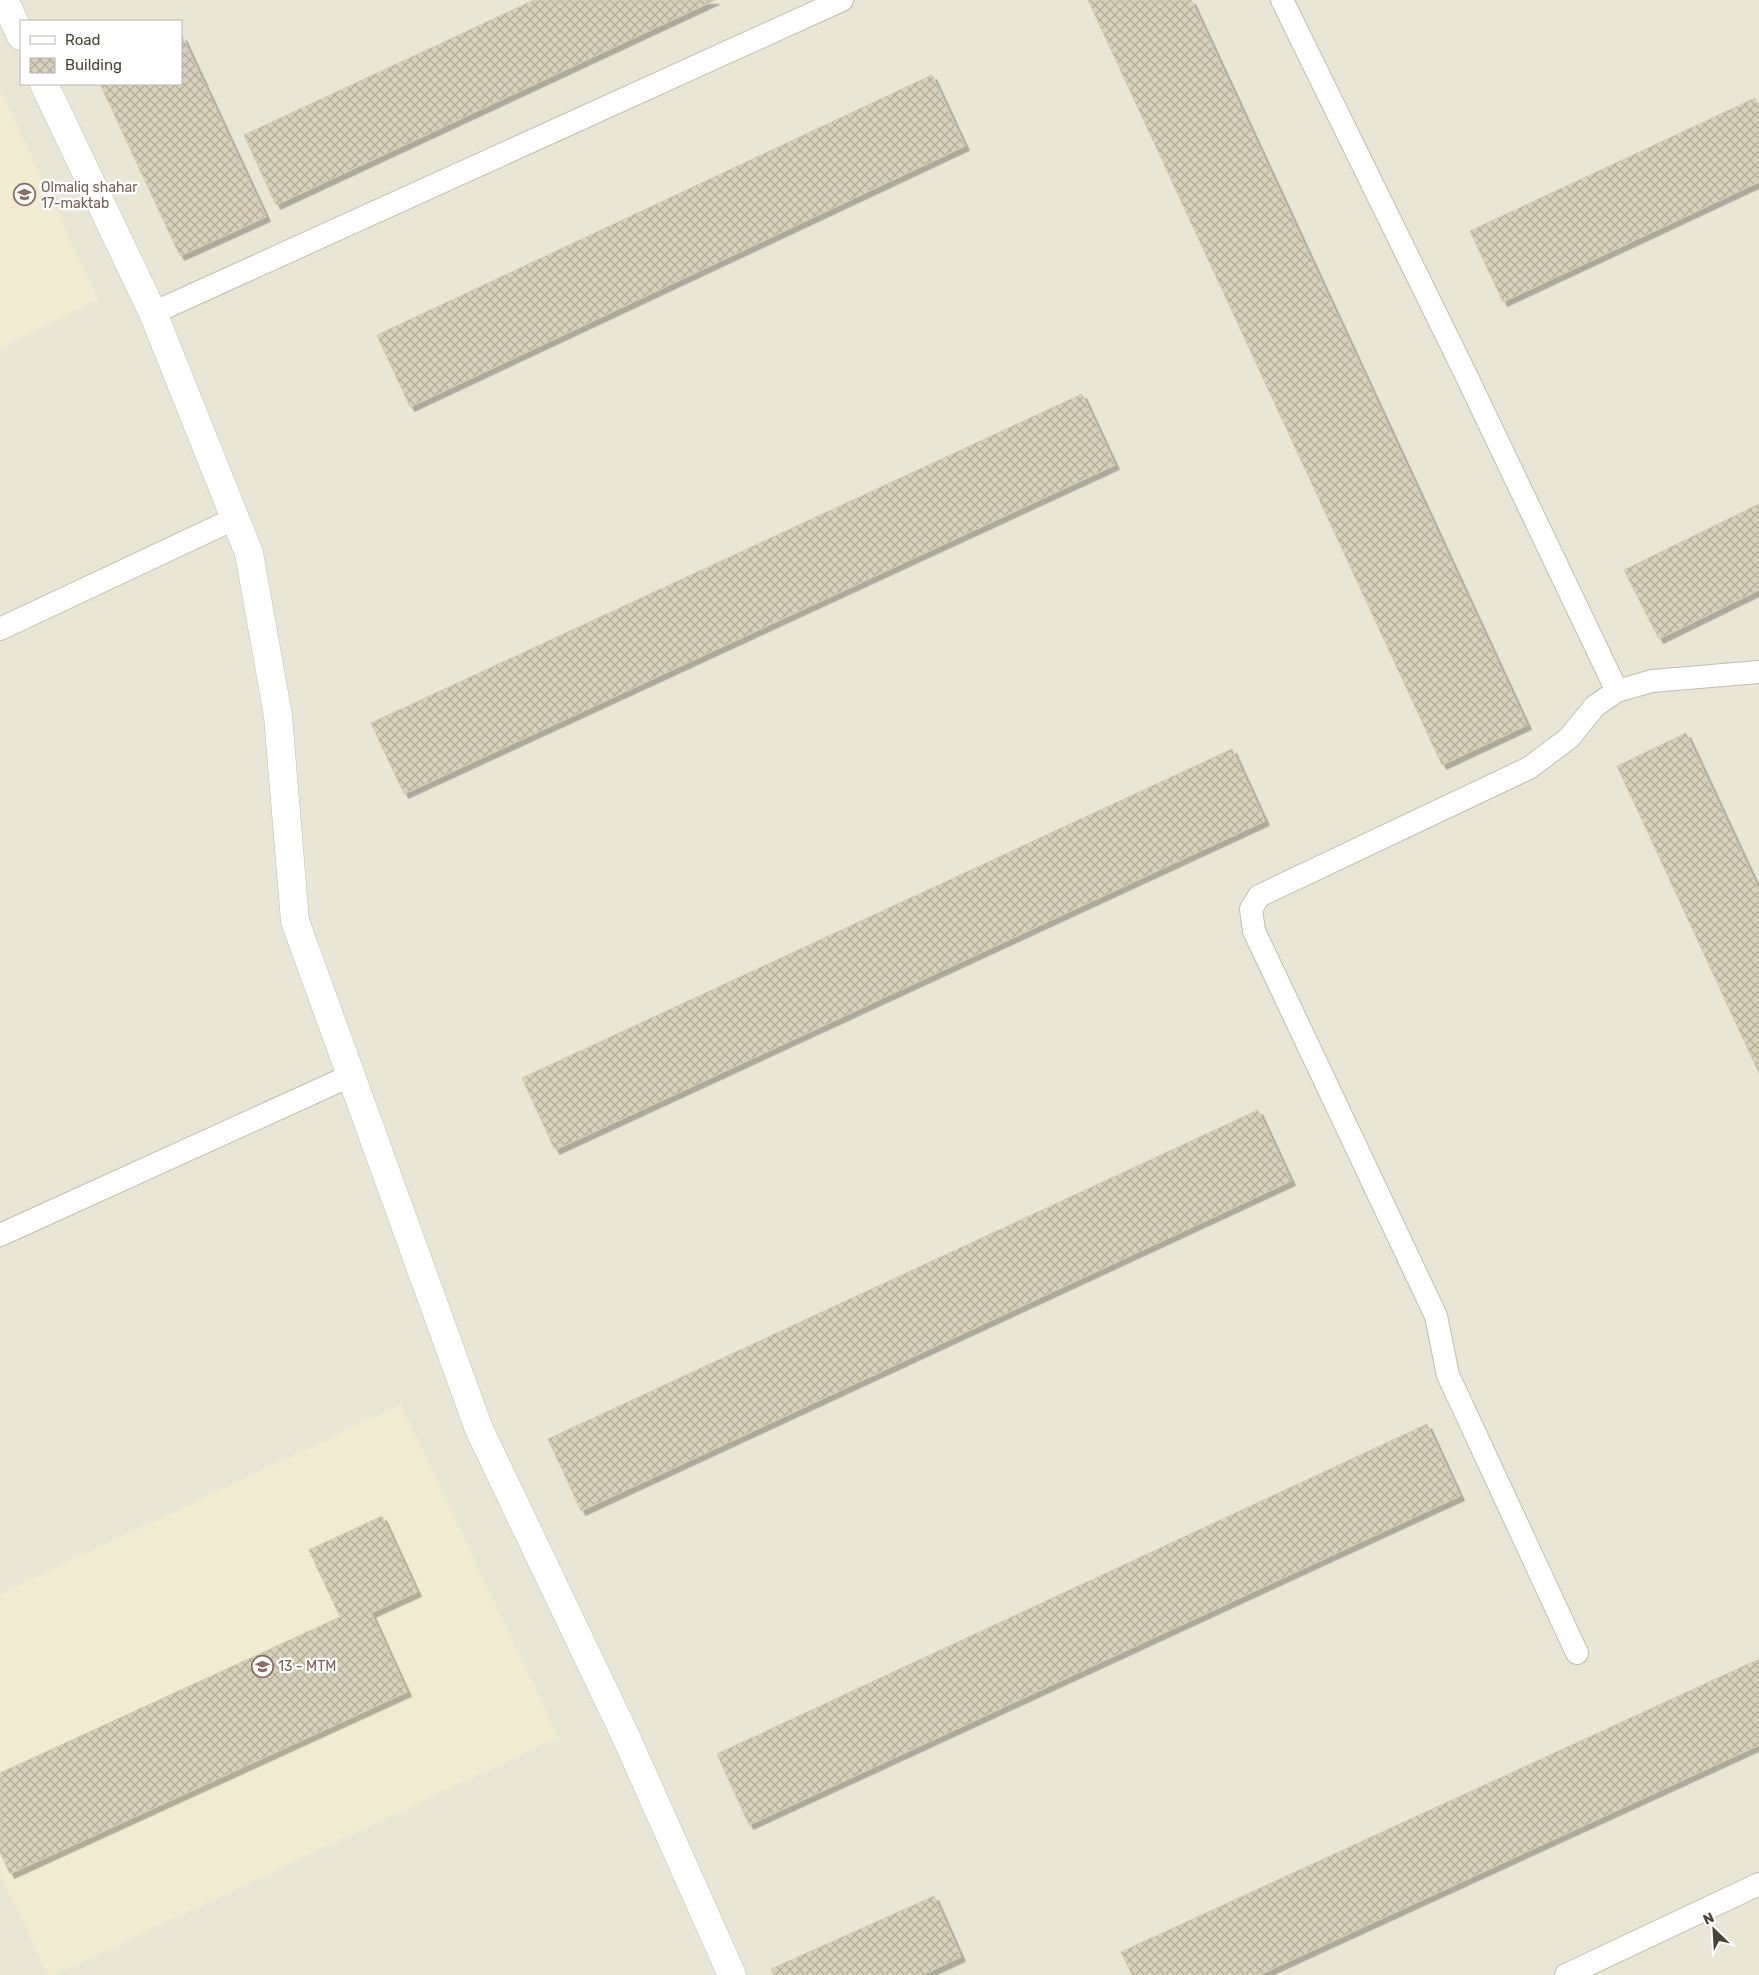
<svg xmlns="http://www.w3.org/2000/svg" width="1759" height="1975" viewBox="0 0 1759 1975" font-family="Rubik,sans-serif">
  <defs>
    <pattern id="building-cross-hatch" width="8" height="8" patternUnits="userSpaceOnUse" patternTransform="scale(1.25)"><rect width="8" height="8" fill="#d9d1bc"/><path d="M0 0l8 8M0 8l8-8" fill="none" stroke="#b2ab9a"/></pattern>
    <filter id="shadow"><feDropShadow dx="4.5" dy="4.5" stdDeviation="0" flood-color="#0004"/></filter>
  </defs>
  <rect width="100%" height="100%" fill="#f6f3e8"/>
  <path fill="#eae6d6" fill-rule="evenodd" d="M0,0H1759V1975H0ZM21,21H181V84H21Z"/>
  <path fill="#f0ebd1" d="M0,89L98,300L0,348Z
    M401,1405L558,1737L54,1975H48L0,1873V1594Z"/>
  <path fill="url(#building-cross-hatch)" stroke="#d4caaf" filter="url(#shadow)" d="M534,0H715L276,205L244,135Z
    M1088,0H1191L1527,725L1442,765Z
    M182,36L266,217L180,256L100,84H181Z
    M932,75L965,146L410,407L377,335Z
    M1755,98L1759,108V182L1503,302L1470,231Z
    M1082,394L1115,465L404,794L371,723Z
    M1759,504V590L1659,639L1624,570Z
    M1686,733L1759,890V1073L1617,766Z
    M1232,749L1265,821L555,1150L522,1078Z
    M1258,1110L1291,1181L581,1511L548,1439Z
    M1427,1424L1460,1496L749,1825L717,1754Z
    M382,1516L417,1592L371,1613L407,1692L10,1874L0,1852V1773L340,1617L309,1550Z
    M1759,1659V1745L1259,1975H1132L1121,1952Z
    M934,1896L961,1957L922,1975H774L771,1969Z"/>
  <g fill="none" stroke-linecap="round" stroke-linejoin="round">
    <defs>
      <path id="lane" d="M1282,0L1465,373L1617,691
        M153,313L842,0
        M0,629L236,518
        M0,1235L352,1075
        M1577,1653L1448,1375L1436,1316L1254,931L1251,909L1259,896L1529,768L1569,738L1595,706L1617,691L1652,681L1759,672
        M1566,1975L1759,1884"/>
      <path id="street" d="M4,0L21,36
        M44,84L153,313L249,553L278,716L295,921L479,1429L626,1737L732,1975"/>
    </defs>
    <use href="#lane" stroke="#c3bdaa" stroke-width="24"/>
    <use href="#street" stroke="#c3bdaa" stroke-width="29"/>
    <use href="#lane" stroke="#fff" stroke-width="22"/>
    <use href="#street" stroke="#fff" stroke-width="28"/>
  </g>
  <defs>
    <symbol id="school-ring" viewBox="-11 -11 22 22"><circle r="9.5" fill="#fff" stroke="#8d6e63" stroke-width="1.5"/><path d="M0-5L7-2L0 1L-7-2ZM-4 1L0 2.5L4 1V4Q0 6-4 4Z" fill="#8d6e63"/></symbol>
  </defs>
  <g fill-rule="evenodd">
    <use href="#school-ring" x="12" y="182" width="25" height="25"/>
    <use href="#school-ring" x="250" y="1654" width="25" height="25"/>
  </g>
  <g text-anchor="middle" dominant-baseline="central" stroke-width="4.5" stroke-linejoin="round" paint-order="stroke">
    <g font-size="14" fill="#785e54" stroke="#fff" text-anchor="start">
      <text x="41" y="187">Olmaliq shahar<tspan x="41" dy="16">17-maktab</tspan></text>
      <text x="278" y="1666">13 - MTM</text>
    </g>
  </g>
  <rect x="20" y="20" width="162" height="65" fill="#ffffff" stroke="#b7b5af"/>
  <rect x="30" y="36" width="25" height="8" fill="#ffffff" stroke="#b7b5af"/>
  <text x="65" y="45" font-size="15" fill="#4a4536">Road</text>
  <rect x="30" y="58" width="25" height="15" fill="url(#building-cross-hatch)" stroke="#b7b5af"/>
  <text x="65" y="70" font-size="15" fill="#4a4536">Building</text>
  <g transform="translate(1714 1930) rotate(335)" stroke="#ffffff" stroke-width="4" paint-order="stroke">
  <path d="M0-4L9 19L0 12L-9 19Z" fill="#4a4536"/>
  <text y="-8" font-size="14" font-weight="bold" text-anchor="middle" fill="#4a4536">N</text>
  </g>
</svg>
